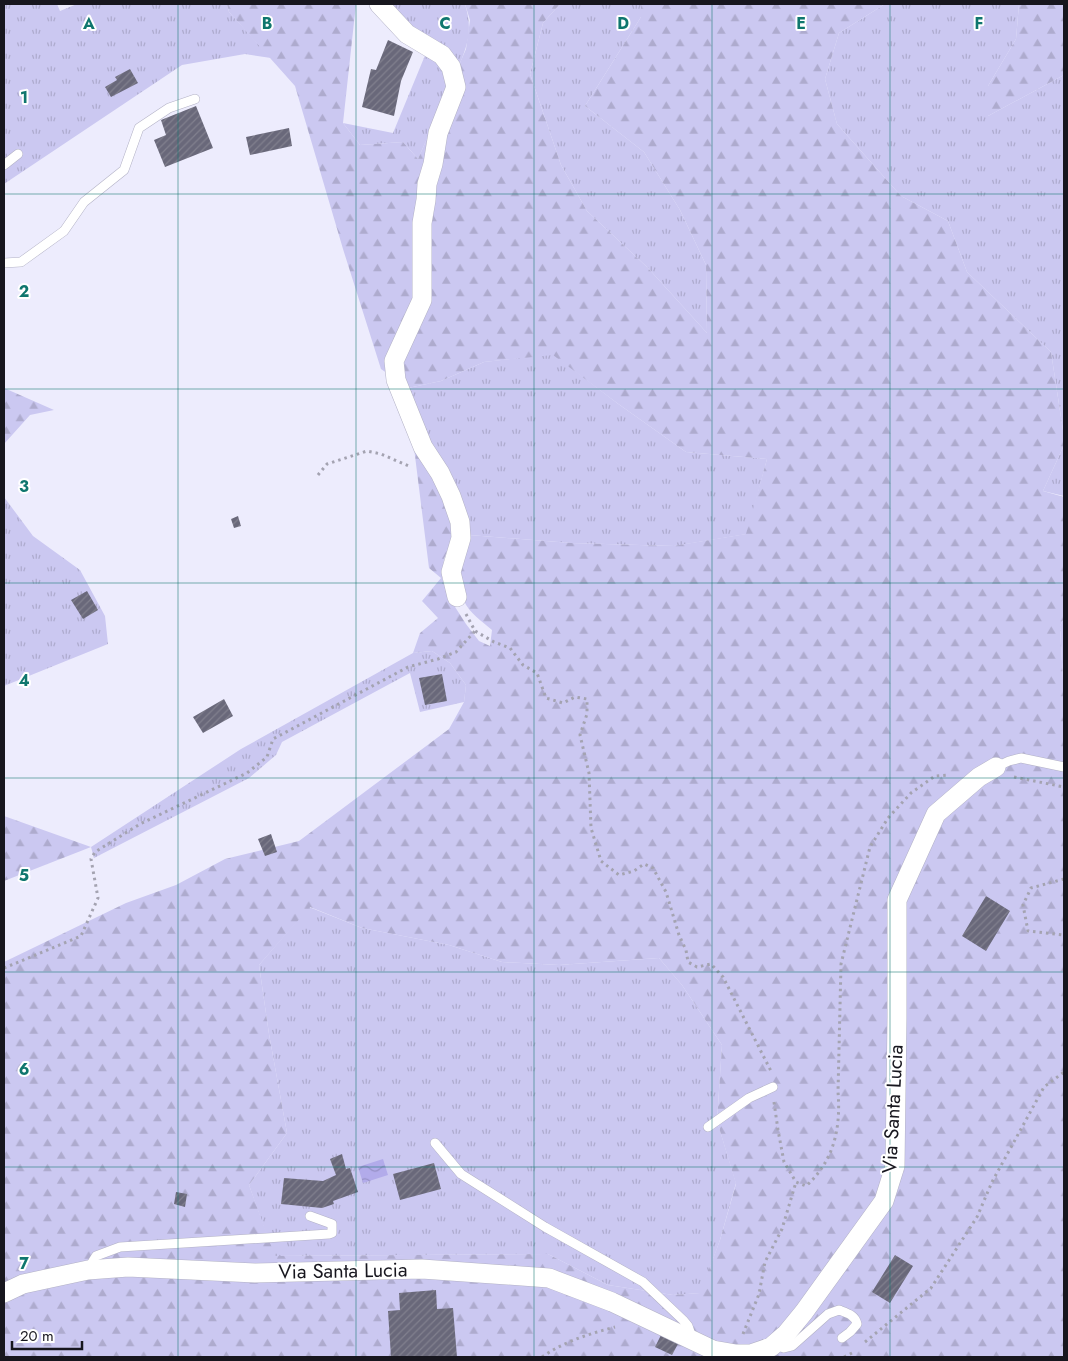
<svg xmlns="http://www.w3.org/2000/svg" width="1068" height="1361" viewBox="0 0 1068 1361" font-family="Jost,sans-serif">
  <defs>
    <pattern id="grass-tufts" width="24" height="20" patternUnits="userSpaceOnUse" patternTransform="scale(1.25)"><rect width="24" height="20" fill="#cbc8f1"/><path d="M3 7l-1-3M5 7V3M7 7l1-3M15 17l-1-3M17 17v-4M19 17l1-3" fill="none" stroke="#aeabce"/></pattern>
    <pattern id="forest-firs" width="22" height="20" patternUnits="userSpaceOnUse" patternTransform="scale(1.25)"><rect width="22" height="20" fill="#cbc8f1"/><path d="M5 1l3.5 6h-7zM16 11l3.5 6h-7z" fill="#aeabce"/></pattern>
    <pattern id="water-waves" width="16" height="10" patternUnits="userSpaceOnUse" patternTransform="scale(1.25)"><rect width="16" height="10" fill="#b2abea"/><path d="M0 5q4-4 8 0t8 0" fill="none" stroke="#9892c8"/></pattern>
    <pattern id="building-hatch" width="6" height="6" patternUnits="userSpaceOnUse" patternTransform="scale(1.25)"><rect width="6" height="6" fill="#69687a"/><path d="M-1 1l2-2M0 6l6-6M5 7l2-2" fill="none" stroke="#81808e"/></pattern>
  </defs>
  <rect width="100%" height="100%" fill="#edecfd"/>
  <path fill="url(#grass-tufts)" d="M4,4H57L60,11L77,4H227L229,12L271,58L245,54L182,65L4,184Z
    M390,4H465C473,30 468,45 457,70L413,31Z
    M560,4H641V17L585,106L644,152L680,210L706,265L707,333L648,268L587,211L561,165L530,74L543,23Z
    M885,4H1019L1016,39L988,86V116L1064,75V437L1051,352L967,272L948,221L901,196L837,124L825,79L839,33Z
    M426,53L435,60L452,82L418,159L403,142L360,145L343,123L393,133Z
    M553,354L617,403L686,452L767,459L747,534L674,546L571,543L469,535L408,388L441,381L484,362Z
    M1064,445V496L1043,491Z
    M4,497L33,536L80,570L105,616L108,644L4,686Z
    M1064,618V698L1060,626Z
    M432,651L450,663L466,685L464,702L420,712L410,673L282,742L276,755L249,778L94,858L91,847L241,749L413,653Z
    M309,907L362,928L449,945L502,962L559,965L659,958L682,985L722,1045L717,1121L736,1183L720,1240L701,1293L673,1295L608,1285L548,1254L274,1256L249,1185L287,1133L269,1034L259,965Z"/>
  <path fill="url(#forest-firs)" fill-rule="evenodd" d="M227,4H356L343,123L360,145L403,142L418,159L466,49L470,20L465,4H560L543,23L530,74L561,165L587,211L648,268L707,333L706,265L680,210L644,152L585,106L641,17V4H885L839,33L825,79L837,124L901,196L948,221L967,272L1051,352L1064,437V445L1043,491L1064,497V618L1060,626L1064,698V1357H4V962L126,903L176,885L225,859L299,841L449,729L464,702L466,685L450,663L432,651L413,653L420,633L438,618L422,601L441,578L429,568L414,448L436,479L451,511L453,536L444,559L442,578L448,596L466,624L479,641L490,646L492,630C483,622 469,613 464,601C455,580 463,556 469,535L571,543L673,546L746,534L767,459L686,452L617,403L553,355L484,362L441,381L408,388L381,369L343,249L295,86L229,12ZM310,907L362,928L449,945L502,962L559,965L659,958L682,985L722,1045L717,1121L736,1184L720,1240L700,1293L673,1295L608,1285L548,1254L275,1256L249,1185L287,1133L269,1034L259,965Z
    M1019,4H1064V75L988,116L985,113L988,86L1016,39Z
    M4,388L54,410L30,415L4,444Z
    M4,816L91,847L4,881Z"/>
  <path fill="url(#water-waves)" d="M383,1159L388,1175L363,1183L358,1167Z"/>
  <path fill="url(#building-hatch)" d="M388,40L413,52L401,81L394,116L362,107L371,69L376,70Z
    M130,69L138,83L111,97L105,87L117,80L115,77Z
    M196,106L213,148L165,167L154,140L166,135L161,120Z
    M289,128L292,146L250,155L246,137Z
    M238,516L241,526L234,528L231,519Z
    M87,591L98,610L83,619L71,600Z
    M442,674L447,701L425,705L419,678Z
    M224,699L233,716L203,733L193,717Z
    M271,834L277,852L265,856L258,839Z
    M986,896L1010,911L986,951L962,936Z
    M342,1154L346,1169L350,1168L358,1192L333,1201L334,1204L322,1208L281,1204L284,1178L323,1181L336,1175L330,1159Z
    M434,1163L441,1189L400,1200L393,1174Z
    M176,1192L187,1194L185,1207L174,1204Z
    M895,1255L913,1266L890,1303L872,1292Z
    M436,1290L437,1309L453,1308L457,1357H391L388,1311L400,1310L399,1293Z
    M661,1335L678,1344L672,1355L655,1347Z"/>
  <g fill="none" stroke-linecap="round" stroke-linejoin="round">
    <defs>
      <path id="service" d="M4,165L18,154
        M4,263L21,262L64,231L84,202L124,170L139,128L169,108L195,99
        M996,767L1009,761L1021,758L1064,767
        M708,1127L749,1098L773,1087
        M435,1143L461,1174L545,1227L643,1282L683,1320L688,1326L692,1338
        M88,1269L96,1256L120,1247L329,1234L332,1233V1224L310,1216
        M774,1344L784,1348L792,1346L828,1314L839,1310C847,1313 855,1315 857,1324L850,1332L842,1338"/>
      <path id="minor" d="M379,4L407,34L442,55L451,67L456,87L438,133L433,164L427,184L426,200L422,223V300L394,361L396,380L423,447L440,473L451,496L460,522L461,538L451,572L457,597
        M4,1293L23,1284L88,1270L128,1267L255,1273L422,1269L549,1278L612,1302L713,1350L736,1354H751L771,1347L786,1334L804,1312L884,1201L895,1166L897,1017V900L936,814L979,777L996,767"/>
    </defs>
    <use href="#service" stroke="#b3b2c6" stroke-width="10"/>
    <use href="#minor" stroke="#b3b2c6" stroke-width="20"/>
    <path stroke="#a4a3b1" stroke-width="3" stroke-dasharray="2.5 4" stroke-linecap="butt" d="M318,475L327,464L367,451L381,454L411,467
      M466,614L475,631L494,642L510,648L523,665L537,673L546,698L563,703L575,697L587,699V714L580,735L589,773L591,828L601,861L619,875L634,871L644,864L653,868L666,892L679,935L686,950L688,962L697,967L711,964L723,977L771,1071
      M1014,777L1064,787
      M1064,879L1031,888L1023,905L1028,931L1064,935
      M4,968L81,936L98,898L91,859L95,852L140,824L247,773L267,757L273,739L408,667L438,659L456,652L475,631
      M774,1102L778,1130L784,1162L796,1182L806,1186C834,1161 841,1128 838,1092L841,964L870,847L888,818L911,793L935,776L949,775
      M743,1334L759,1294L765,1262L782,1229L796,1182
      M865,1342L931,1288L977,1217L992,1182L1044,1087L1064,1072
      M542,1357C565,1341 589,1334 615,1327
      M844,1357L852,1353"/>
    <use href="#service" stroke="#fff" stroke-width="9"/>
    <use href="#minor" stroke="#fff" stroke-width="19"/>
  </g>
  <path fill="none" stroke="#0f766e" stroke-width="1" stroke-opacity="0.55" d="M178,4V1357M356,4V1357M534,4V1357M712,4V1357M890,4V1357M4,194H1064M4,389H1064M4,583H1064M4,778H1064M4,972H1064M4,1167H1064"/>
  <g text-anchor="middle" dominant-baseline="central" stroke-width="4" stroke-linejoin="round" paint-order="stroke">
    <g font-size="20" fill="#17161e" stroke="#fff">
      <text transform="translate(893 1109) rotate(-87)">Via Santa Lucia</text>
      <text transform="translate(343 1271) rotate(-1)">Via Santa Lucia</text>
    </g>
  </g>
  <g font-size="16" text-anchor="middle" font-weight="bold" fill="#0f766e" stroke="#fff" stroke-width="4" stroke-linejoin="round" paint-order="stroke">
    <text x="89" y="29">A</text>
    <text x="267" y="29">B</text>
    <text x="445" y="29">C</text>
    <text x="623" y="29">D</text>
    <text x="801" y="29">E</text>
    <text x="979" y="29">F</text>
    <text x="24" y="103">1</text>
    <text x="24" y="297">2</text>
    <text x="24" y="492">3</text>
    <text x="24" y="686">4</text>
    <text x="24" y="881">5</text>
    <text x="24" y="1075">6</text>
    <text x="24" y="1269">7</text>
  </g>
  <rect width="1068" height="1361" fill="none" stroke="#17161e" stroke-width="10"/>
  <path d="M12 1341v8h70v-8" fill="none" stroke="#17161e" stroke-width="2.5"/>
  <text x="20" y="1341" font-size="15" fill="#17161e" stroke="#ffffff" stroke-width="4" paint-order="stroke">20 m</text>
</svg>
